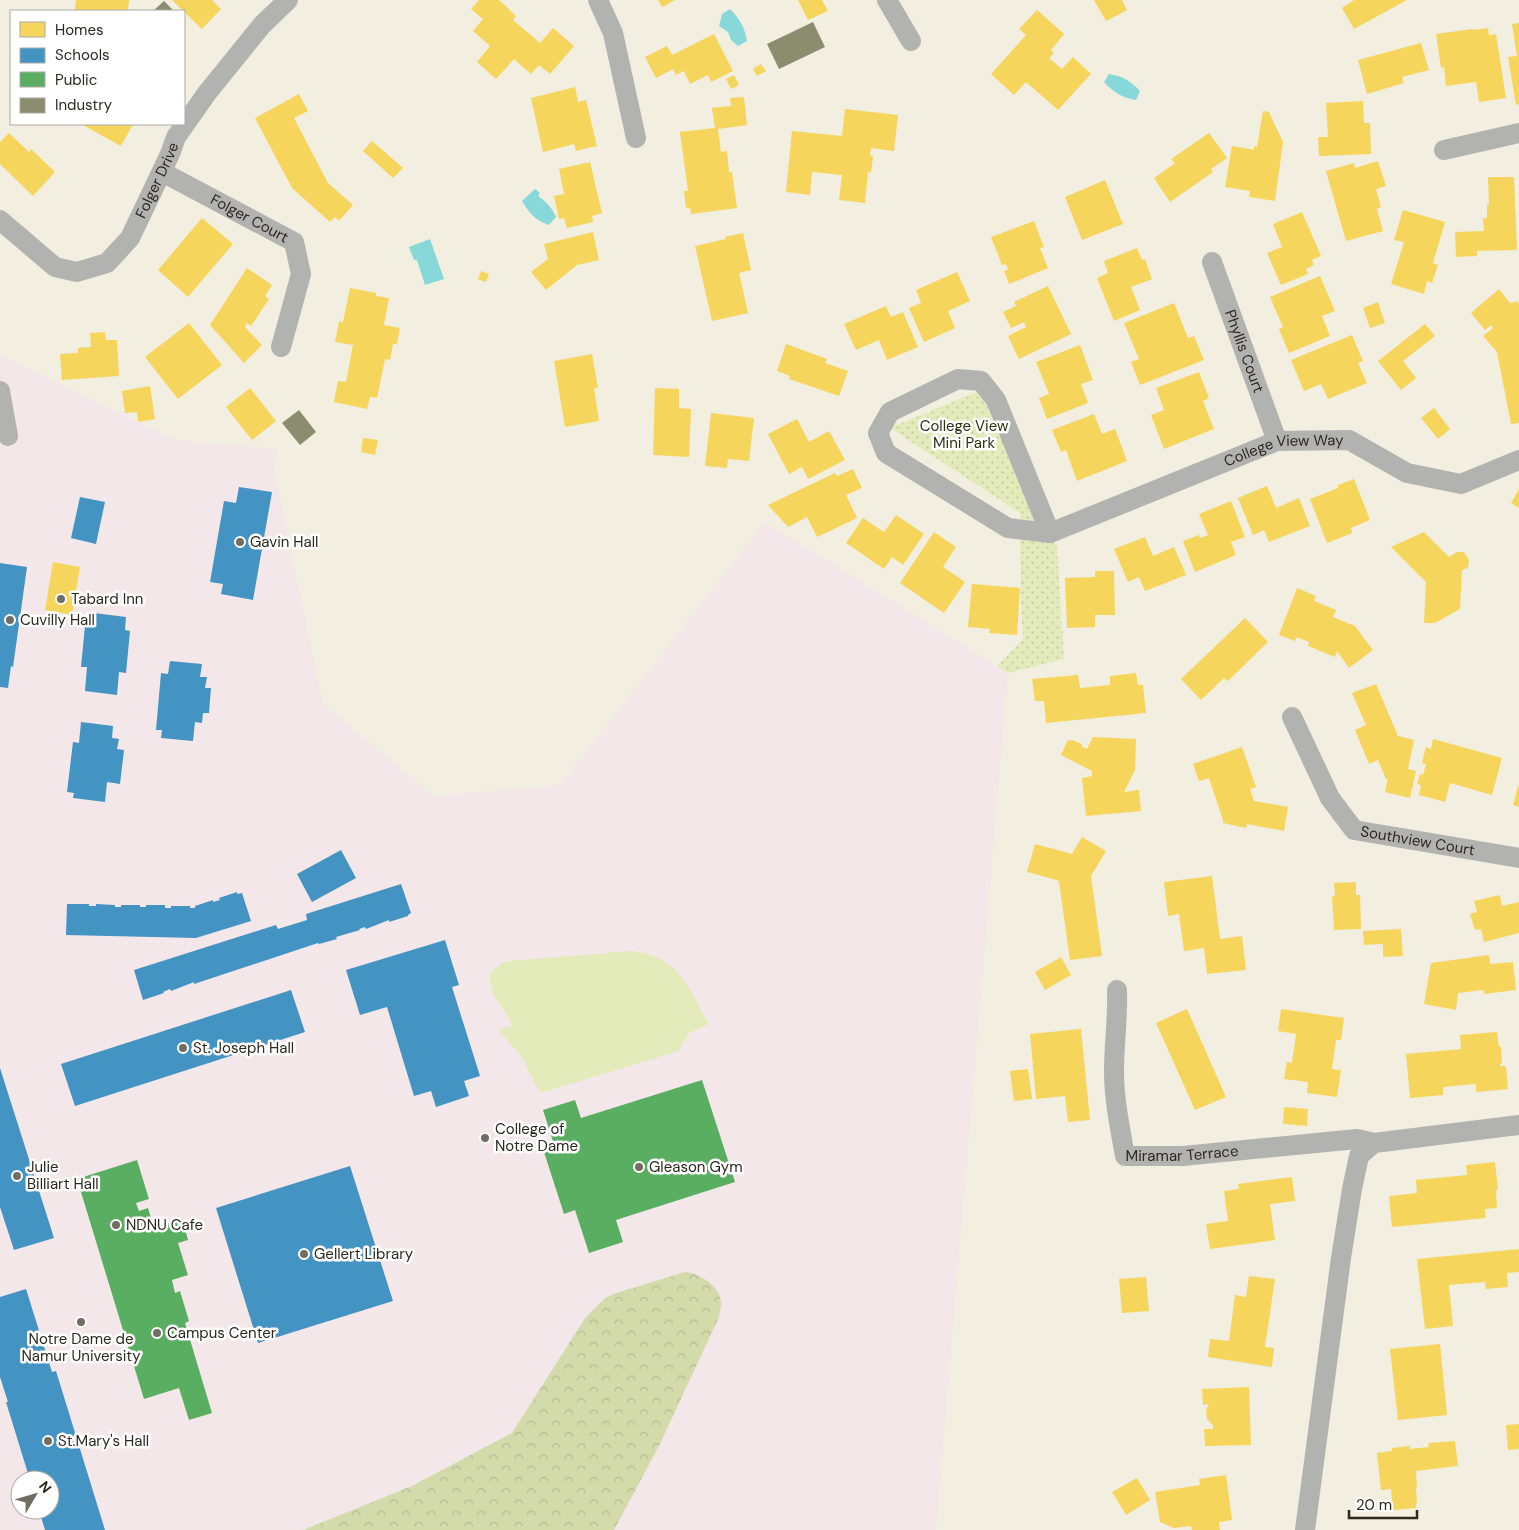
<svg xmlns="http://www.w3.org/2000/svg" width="1519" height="1530" viewBox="0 0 1519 1530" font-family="'DM Sans',sans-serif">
  <defs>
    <pattern id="forest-crowns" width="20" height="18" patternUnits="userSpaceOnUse" patternTransform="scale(1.25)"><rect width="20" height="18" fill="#d3dbaa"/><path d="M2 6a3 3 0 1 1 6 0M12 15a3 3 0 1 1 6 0" fill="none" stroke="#b5bc92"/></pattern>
    <pattern id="park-dots" width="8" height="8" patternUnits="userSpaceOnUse" patternTransform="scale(1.25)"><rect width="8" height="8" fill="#e3ebbb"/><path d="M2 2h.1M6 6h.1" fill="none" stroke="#c3caa0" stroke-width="1.8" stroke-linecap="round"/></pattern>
  </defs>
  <rect width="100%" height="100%" fill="#f2eee0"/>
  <path fill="#f4e7e9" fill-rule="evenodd" d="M0,355L177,440L277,449L275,472L323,704L434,796L560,785L765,522L1008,673L936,1530H0ZM20,1480H50V1510H20Z"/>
  <path fill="#e3ebbb" d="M629,951C677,953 689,988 709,1024L689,1033L679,1051L544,1092L540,1091L537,1088L523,1059L498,1029L512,1026C504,1005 488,997 490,973L502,963L509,961Z"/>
  <path fill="url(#forest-crowns)" d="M685,1272C698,1273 715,1283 720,1297C722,1304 720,1311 719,1317L660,1444L614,1530H303L412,1486L512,1433L585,1318L605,1298L613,1294Z"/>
  <path fill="url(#park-dots)" d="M981,390L1057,547L1064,659L1008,673L997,666L1023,639L1021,603L1020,513L890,428Z"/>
  <path fill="#88d8da" d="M730,9C740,19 745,28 747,41L738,46L731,40L728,32L719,26L722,14Z
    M1109,74C1122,76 1131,81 1140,91L1136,100C1122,98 1113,92 1104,82Z
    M535,189L540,193L538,196C547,202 552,208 556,217L549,225C536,221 529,213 522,201Z
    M430,239L444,279L425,285L417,260H414L409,247Z"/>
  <path fill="#f6d55c" d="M76,0H129L128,11H75Z
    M172,0H212L221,9L202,29Z
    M479,0H499L516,16L513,20L540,43L553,28L574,46L550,74L539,65L531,74L514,59L496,79L477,62L490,46L473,31L483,19L471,9Z
    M658,0H675L662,7Z
    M798,0H822L828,11L808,20Z
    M1094,0H1122L1127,10L1106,21Z
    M1354,0H1407L1354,29L1342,8Z
    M1037,10L1064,34L1051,50L1054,53L1049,58L1062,69L1073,57L1091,74L1058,110L1026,82L1014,95L991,74L1026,35L1019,29Z
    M1519,23V104L1516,105L1508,57L1517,56L1512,24Z
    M1488,28L1489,35L1496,34L1506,98L1479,102L1476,82L1446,86L1444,67L1441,68L1436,34L1472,29L1473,30Z
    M714,34L733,71L711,82L708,75L690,84L684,71L676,75L673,69L656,78L645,57L667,46L672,55Z
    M1421,43L1429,70L1402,77L1404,83L1367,94L1358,60Z
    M761,64L766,71L757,76L753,69Z
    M734,75L739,85L731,89L726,79Z
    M575,87L578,102L586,100L597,146L576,151L574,144L543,152L531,98Z
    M299,94L308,111L294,118L328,183L353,205L339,221L335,217L330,222L292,188L255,118Z
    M744,97L747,125L718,129L721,152L727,151L729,172H732L737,208L691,214L690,208H686L684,191H688L680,132L715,128L712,108L731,106L730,98Z
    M1363,101L1364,123H1370L1371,154L1319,156L1318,137H1328L1326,103Z
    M845,109L898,115L894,151L871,148L870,155L873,156L871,173L868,172L865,203L839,200L842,175L812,172L810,195L786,192L792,131L842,136Z
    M1263,111L1269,112L1283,142L1275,201L1249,197L1250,191L1225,187L1232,146L1254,150V146L1257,147Z
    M81,124H133L121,146Z
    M9,133L29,152L31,149L55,172L33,196L0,164V142Z
    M1209,133L1227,158L1211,169L1213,172L1170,202L1154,178L1175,163L1171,159Z
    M372,141L403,168L393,178L363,151Z
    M1378,161L1386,186L1376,189L1381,207L1377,209L1383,231L1346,241L1326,171L1354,163L1355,168Z
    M590,162L602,213L592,216L593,222L567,228L564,218L559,219L554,196L564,194L559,169Z
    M1488,177H1514L1517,250L1477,251V256L1456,257L1455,232L1484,231L1483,218H1487V205H1489Z
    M1105,180L1123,224L1082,240L1065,197Z
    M1403,210L1445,222L1433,263L1438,265L1432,283L1427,281L1424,294L1391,284L1404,242L1394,240Z
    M1302,212L1321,256L1312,260L1314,265L1306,269L1308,274L1281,285L1267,253L1282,247L1273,224Z
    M202,218L233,244L188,297L158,270Z
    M1034,221L1044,247L1040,248L1048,268L1009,284L1004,271L1008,270L1006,264L1002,265L991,237Z
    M593,232L599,260L577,265L546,290L531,272L548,259L544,244Z
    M743,233L751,270L739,273L748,313L712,321L695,246L726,239L725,237Z
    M1137,248L1142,260L1145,259L1152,279L1131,287L1140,310L1114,321L1097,278L1108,273L1104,261Z
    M247,268L272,285L265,296L269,299L251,326L247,323L245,327L262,345L244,363L210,325Z
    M481,271L489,274L486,282L478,279Z
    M957,272L970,301L948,311L955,328L924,342L909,308L921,303L916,290Z
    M1320,276L1335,311L1322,316L1330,336L1289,353L1279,329L1283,327L1270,297Z
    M1048,286L1071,334L1019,359L1008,336L1026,327L1024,322L1011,328L1003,312L1016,306L1014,302Z
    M350,288L376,293V296L389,298L384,325L400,328L397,344H393L390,360L385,359L377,398L370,397L367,409L334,402L338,381L346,382L353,345L335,342L339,321L343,322Z
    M1499,289L1510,303L1518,301L1519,305V423L1511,424L1497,352L1483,336L1493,328L1492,325L1485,330L1471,313Z
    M1378,302L1385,323L1370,328L1363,308Z
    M1174,303L1188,338L1194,336L1204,360L1140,385L1131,362L1139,359L1124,323Z
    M886,306L891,317L903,312L918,347L887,360L879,340L856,350L844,324Z
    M189,323L222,365L178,399L145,357Z
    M1425,324L1435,336L1403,361L1416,378L1401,390L1378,361Z
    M105,332L106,340H117L119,376L62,380L60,354L78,353V348L91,347L90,333Z
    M1352,335L1363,361L1358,363L1367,383L1328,399L1321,384L1304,391L1291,360Z
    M786,344L827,359L825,363L848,371L839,396L789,379L790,376L777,371Z
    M1080,345L1093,380L1081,384L1088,403L1047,419L1039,398L1049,394L1036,362Z
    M592,354L598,388H594L599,421L565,427L554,361Z
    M1199,372L1209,398L1203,401L1214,429L1164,449L1151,415L1164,410L1156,388Z
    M150,386L155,419L138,422L137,412L125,413L122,391Z
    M250,388L276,421L252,440L226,407Z
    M655,388L679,389V408L691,409L689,457L653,455Z
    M1434,408L1450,429L1438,439L1421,418Z
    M711,413L754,418L749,461L728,459L727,468L705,466Z
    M1094,414L1102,434L1115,429L1127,461L1077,481L1066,450L1061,452L1052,430Z
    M797,419L809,442L829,431L845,460L808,479L802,467L789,474L768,434Z
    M363,438L378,440L375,455L361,452Z
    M853,469L862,488L846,495L857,518L817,537L807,517L788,527L768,505L835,473L837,476Z
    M1354,479L1370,520L1351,528L1352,533L1327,543L1310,499L1338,488V485Z
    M1267,486L1276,508L1299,498L1310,526L1269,542L1264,530L1253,535L1238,498Z
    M1519,489V508L1511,503Z
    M1231,501L1245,537L1231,542L1236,555L1195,572L1183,541L1199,535L1200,538L1208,535L1199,514Z
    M896,515L924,534L903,565L892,557L884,569L846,543L863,518L884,532Z
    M934,532L956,547L943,567L965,582L944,613L900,583Z
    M1424,532L1449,557L1457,552H1464L1469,560L1468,568L1462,570L1460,609L1435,623H1424L1426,582L1391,547Z
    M1145,537L1153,556L1174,547L1186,575L1145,591L1139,577L1128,582L1114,549Z
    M53,562L80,567L72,615L45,610Z
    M1095,571H1114L1115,615H1095V627L1067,628L1065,578L1095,577Z
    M972,584L1020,588L1017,635L989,633L990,629L968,627Z
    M1297,588L1316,596L1314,601L1336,610L1333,617L1355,626L1373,650L1349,668L1337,651L1335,657L1308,646L1309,642L1297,637L1295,641L1279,635Z
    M1245,618L1268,642L1228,681L1224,678L1201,700L1181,679Z
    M1136,673L1138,685H1143L1146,713L1046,723L1044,701H1035L1032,679L1078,675L1080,688L1110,685V676Z
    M1376,684L1398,736L1414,740L1408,769L1416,771L1410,798L1385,792L1388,778L1386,779L1378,760L1369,764L1355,730L1366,725L1352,693Z
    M1093,737L1136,739L1135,770L1124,792L1139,790L1141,811L1086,816L1082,778L1092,776V771L1061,755L1068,740L1071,741L1072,740L1082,744L1081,746L1087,749Z
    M1433,739L1502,758L1492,795L1450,783L1445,802L1419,795L1421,785L1417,784L1420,774L1423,775L1426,764L1422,763L1426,747L1431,749Z
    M1242,747L1256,787L1250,789L1254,801L1288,807L1284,831L1247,824L1246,828L1223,823V820L1209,778L1199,781L1193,764Z
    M1518,786H1519V807L1513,805Z
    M1082,837L1106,851L1091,876L1102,956L1070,960L1059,882L1057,880L1027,872L1035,844L1072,854Z
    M1212,876L1220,939L1242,936L1246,970L1207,974L1204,948L1184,951L1179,914L1168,916L1164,882Z
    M1356,882V895H1360L1361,929L1334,930L1332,896H1335L1334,883Z
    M1500,895L1502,906L1519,902V933L1484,942L1481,929L1475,930L1470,914L1477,912L1474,901Z
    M1401,929L1403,956L1383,957V944L1364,945L1363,931Z
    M1489,955L1490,964L1513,962L1516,990L1484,994L1483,990L1458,993L1456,1010L1424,1004L1431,963Z
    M1061,957L1071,975L1045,990L1035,972Z
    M1187,1009L1226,1097L1195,1110L1156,1023Z
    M1281,1009L1344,1018L1341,1040H1336L1332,1069L1341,1070L1337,1097L1307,1093L1308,1082L1284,1079L1287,1062L1292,1063L1296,1034L1278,1031Z
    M1081,1029L1090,1120L1068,1122L1065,1096L1036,1099L1030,1034Z
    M1497,1032L1499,1047H1501L1502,1064H1500V1066H1506L1508,1089L1476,1092V1084L1443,1087V1095L1410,1098L1406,1054L1461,1049L1460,1035Z
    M1028,1069L1032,1099L1014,1101L1010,1071Z
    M1284,1107L1308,1109L1307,1126L1283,1124Z
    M1495,1162L1498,1190H1496L1497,1208L1485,1209L1486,1218L1392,1227L1389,1196L1417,1193L1416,1180L1467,1175L1466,1165Z
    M1292,1177L1295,1201L1270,1204L1275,1240L1210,1249L1206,1224L1228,1221L1224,1191L1239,1189L1238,1184Z
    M1519,1249V1272L1507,1273L1508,1287L1486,1289L1485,1282L1449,1285L1453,1326L1425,1329L1417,1259Z
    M1249,1276L1275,1279L1265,1347L1274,1348L1272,1367L1208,1357L1210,1339L1229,1341L1235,1295L1246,1297Z
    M1146,1277L1149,1311L1122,1313L1119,1279Z
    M1440,1344L1447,1415L1398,1420L1390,1349Z
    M1249,1387L1251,1445L1205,1446L1204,1429H1213V1425L1207,1419L1206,1410L1209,1404L1203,1405L1202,1389Z
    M1519,1424V1449L1508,1450L1506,1425Z
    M1455,1441L1458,1466L1416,1471L1417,1488H1416L1417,1503L1416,1504V1508L1393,1510L1391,1489L1381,1490L1377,1453L1392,1451V1448L1410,1446V1449L1429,1447L1428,1443Z
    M1226,1475L1232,1520L1219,1522L1220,1530H1192L1191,1526L1174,1528L1160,1522L1155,1492L1200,1485L1199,1479Z
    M1137,1478L1150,1500L1126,1515L1112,1492Z"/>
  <path fill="#4393c3" d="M239,487L272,492L253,600L221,594L223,584L210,582L224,501L236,503Z
    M80,497L105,502L96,544L71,538Z
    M0,563L27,567L13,667L11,666L8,688L0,687Z
    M94,613L126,617L125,630L130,631L126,673L119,672L117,695L85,691L87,667H81L85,626L93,627Z
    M170,661L202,664L200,677H207L205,688H211L209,713H203L202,723L195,722L193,741L161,738L162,730H156L161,673L168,674Z
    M81,722L113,726L112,738L119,739L117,749L124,750L120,784L107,782L105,802L73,798L74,793L67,792L73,742L79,743Z
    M341,850L356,878L312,902L297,874Z
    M401,884L411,913L408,915V916L389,922V920L366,929L365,927L359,929L360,930L336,937L337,939L319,944L318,943L194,984V982L171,991L170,989L163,992L164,993L143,1000L134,970L276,925L278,929L307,920L306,914Z
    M237,892V894L242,893L251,921L196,938L66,935L67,904H89V906H96V904L115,905V907H121V905H140V907H146V905H165V908H171V906H190V908H195V906L213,900V902L220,900L219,898Z
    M445,940L459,985L452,987L480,1076L464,1081L469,1096L436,1107L431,1091L414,1096L387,1007L360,1015L346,970Z
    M291,990L305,1032L75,1106L61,1064Z
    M0,1068L54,1238L14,1250L0,1207Z
    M350,1166L393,1301L258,1343L216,1208Z
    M26,1289L52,1372L56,1371L105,1530H45L39,1510H50V1480H30L6,1402H8L0,1377V1297Z"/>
  <path fill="#5aae61" d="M702,1080L735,1182L616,1220L623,1242L589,1253L575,1210L564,1214L544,1152L555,1148L543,1110L575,1100L581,1118Z
    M137,1160L149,1199L136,1203L139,1211L148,1208L154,1228L182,1219L188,1240L178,1243L188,1275L172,1280L175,1293L180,1291L189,1321L185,1323L212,1413L189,1420L179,1388L144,1399L77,1179Z"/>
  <path fill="#8c8c6e" d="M164,1L174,11H153Z
    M813,22L825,47L779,69L767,44Z
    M299,410L316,432L300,445L282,423Z"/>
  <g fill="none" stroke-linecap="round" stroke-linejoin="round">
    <g stroke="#b2b3b1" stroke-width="20">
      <path d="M598,0L613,33L636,138"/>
      <path d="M887,0L911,41"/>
      <path d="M1444,150L1519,133"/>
      <path id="s1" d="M162,172L294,242L301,274L281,347"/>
      <path id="s2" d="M0,220L55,267L77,272L107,263L130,238L170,154L176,137L207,93L262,25L288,0"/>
      <path id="s3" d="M1212,262L1277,441"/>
      <path d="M958,379L981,381L996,400L1050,533L1008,528L886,453L878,433L890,412Z"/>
      <path d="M0,391L8,436"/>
      <path id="s4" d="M1050,533L1277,441L1349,440L1407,473L1461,484L1519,460"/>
      <path id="s5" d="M1292,717L1330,798L1354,830L1519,858"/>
      <path id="s6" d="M1117,990C1118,1018 1114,1044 1114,1071C1114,1100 1120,1128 1125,1156H1183L1357,1139L1374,1143"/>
      <path d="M1305,1530L1341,1258L1352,1189L1359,1156L1374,1143L1519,1125"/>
    </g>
  </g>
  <g fill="#716d62" stroke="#fff" stroke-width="2">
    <circle cx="240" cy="542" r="5"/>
    <circle cx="61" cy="599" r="5"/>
    <circle cx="10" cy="620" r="5"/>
    <circle cx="183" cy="1048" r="5"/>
    <circle cx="485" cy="1138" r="5"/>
    <circle cx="639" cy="1167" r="5"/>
    <circle cx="17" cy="1176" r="5"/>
    <circle cx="116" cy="1225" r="5"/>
    <circle cx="304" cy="1254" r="5"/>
    <circle cx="81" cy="1322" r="5"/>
    <circle cx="157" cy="1333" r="5"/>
    <circle cx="48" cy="1441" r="5"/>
  </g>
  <g text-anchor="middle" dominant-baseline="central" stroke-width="5" stroke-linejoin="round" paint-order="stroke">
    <g font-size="15" fill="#2b281e" stroke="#fff">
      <text stroke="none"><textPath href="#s2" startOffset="224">Folger Drive</textPath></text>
      <text stroke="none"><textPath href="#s1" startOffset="99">Folger Court</textPath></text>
      <text stroke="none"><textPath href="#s3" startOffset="95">Phyllis Court</textPath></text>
      <text stroke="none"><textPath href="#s4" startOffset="250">College View Way</textPath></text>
      <text stroke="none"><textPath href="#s5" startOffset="194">Southview Court</textPath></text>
      <text stroke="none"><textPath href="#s6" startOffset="224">Miramar Terrace</textPath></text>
    </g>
    <g font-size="15" fill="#2b3210" stroke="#fff">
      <text x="964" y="426">College View<tspan x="964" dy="17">Mini Park</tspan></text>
    </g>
    <g font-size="15" fill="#2b281e" stroke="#fff" text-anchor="start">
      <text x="250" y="542">Gavin Hall</text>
      <text x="71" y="599">Tabard Inn</text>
      <text x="20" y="620">Cuvilly Hall</text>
      <text x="193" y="1048">St. Joseph Hall</text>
      <text x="495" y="1129">College of<tspan x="495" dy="17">Notre Dame</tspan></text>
      <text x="27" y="1167">Julie<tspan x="27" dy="17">Billiart Hall</tspan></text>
      <text x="649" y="1167">Gleason Gym</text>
      <text x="126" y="1225">NDNU Cafe</text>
      <text x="314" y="1254">Gellert Library</text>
      <text x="167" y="1333">Campus Center</text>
      <text x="81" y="1339" text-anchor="middle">Notre Dame de<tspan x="81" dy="17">Namur University</tspan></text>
      <text x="58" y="1441">St.Mary's Hall</text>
    </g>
  </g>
  <rect x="10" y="10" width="175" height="115" fill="#ffffff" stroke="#aaa9a5"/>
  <rect x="20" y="22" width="25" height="15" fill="#f6d55c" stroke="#aaa9a5"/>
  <text x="55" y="35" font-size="15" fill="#2b281e">Homes</text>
  <rect x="20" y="48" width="25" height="15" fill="#4393c3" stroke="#aaa9a5"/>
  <text x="55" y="60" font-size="15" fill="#2b281e">Schools</text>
  <rect x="20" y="72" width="25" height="15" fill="#5aae61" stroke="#aaa9a5"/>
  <text x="55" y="85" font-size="15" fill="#2b281e">Public</text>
  <rect x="20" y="98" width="25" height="15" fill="#8c8c6e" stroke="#aaa9a5"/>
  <text x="55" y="110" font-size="15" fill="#2b281e">Industry</text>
  <g transform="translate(35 1495) rotate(52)"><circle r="24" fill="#ffffff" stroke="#aaa9a5"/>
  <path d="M0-4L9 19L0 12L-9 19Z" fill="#716d62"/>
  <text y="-8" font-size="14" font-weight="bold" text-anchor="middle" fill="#2b281e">N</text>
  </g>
  <path d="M1349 1510v8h68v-8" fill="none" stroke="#2b281e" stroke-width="2.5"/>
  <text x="1356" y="1510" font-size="15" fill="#2b281e" stroke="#ffffff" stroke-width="4" paint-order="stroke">20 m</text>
</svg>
